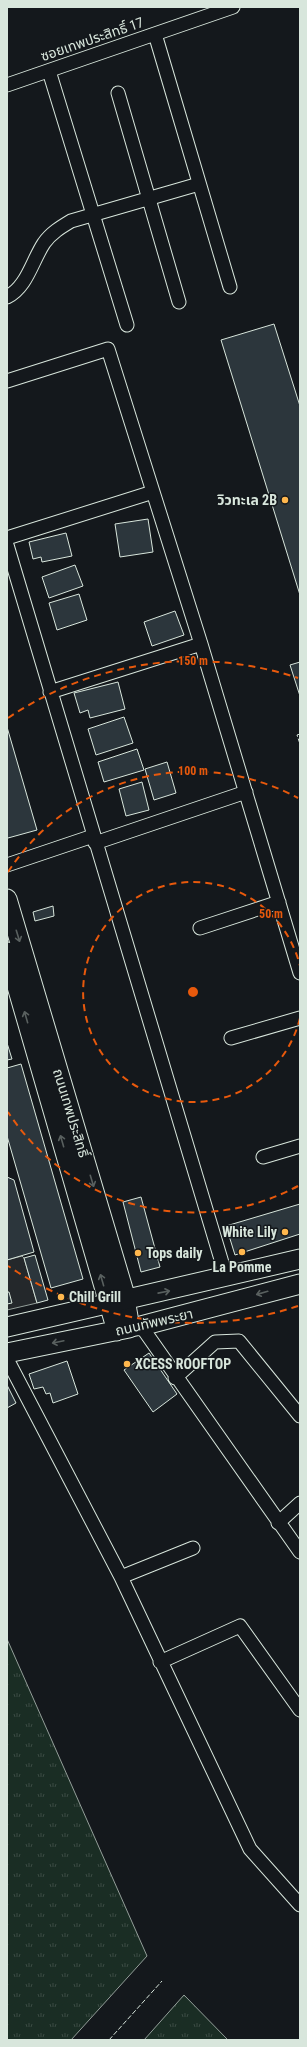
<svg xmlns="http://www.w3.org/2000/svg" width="307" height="2047" viewBox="0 0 307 2047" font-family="'Roboto Condensed','Noto Sans Thai',sans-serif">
  <defs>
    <pattern id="grass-tufts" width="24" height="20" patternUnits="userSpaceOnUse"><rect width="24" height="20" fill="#1a2d24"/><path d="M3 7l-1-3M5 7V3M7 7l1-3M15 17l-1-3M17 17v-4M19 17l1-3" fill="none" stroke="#3b4b43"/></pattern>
  </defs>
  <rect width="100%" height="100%" fill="#14181c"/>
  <path fill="url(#grass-tufts)" stroke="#939e99" d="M7,1639L147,1956L71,2040H7Z
    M184,1995L228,2040H144Z"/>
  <path fill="#24282b" stroke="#939e99" d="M22,1256L24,1258L37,1303L7,1310V1260Z"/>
  <path fill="#2c363c" stroke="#d8e6dc" d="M274,324L300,406V595L221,340Z
    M148,519L153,552L120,557L115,524Z
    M66,533L72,556L42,562L41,557L33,559L29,542Z
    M75,565L83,586L49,598L42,577Z
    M79,594L87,620L57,630L49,603Z
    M175,611L184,635L152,646L144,622Z
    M300,662V696L290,665Z
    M118,682L125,709L90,718L88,710L80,713L74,693Z
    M124,717L133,743L96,755L88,729Z
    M7,727L37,830L8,838L7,837Z
    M137,749L144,770L104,782L98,762Z
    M167,762L176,793L154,800L145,769Z
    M142,782L149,810L126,816L119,789Z
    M53,906L54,916L35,921L33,912Z
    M7,1043L12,1059L7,1060Z
    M21,1064L83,1279L51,1288L7,1136V1068Z
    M7,1177L14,1180L34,1252L7,1260Z
    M141,1197L160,1267L141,1272L123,1202Z
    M300,1204V1234L235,1255L226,1226Z
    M35,1255L48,1300L37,1303L24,1258Z
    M7,1292H9L12,1303L7,1304Z
    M149,1353L177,1394L153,1412L124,1370Z
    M67,1361L78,1394L53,1403L50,1393L46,1394L43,1387L34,1389L29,1374Z
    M7,1385L16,1403L7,1408Z"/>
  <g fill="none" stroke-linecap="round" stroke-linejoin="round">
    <defs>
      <path id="minor" d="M155,34L230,287
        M49,71L127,325
        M7,85L233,7
        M118,93L179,302
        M7,297C27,287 32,261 44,243C51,233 61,227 71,221L199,184
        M7,381L108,349L201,644L300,973
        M7,538L153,492
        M7,545L226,1276
        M50,692L201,644
        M95,843L246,792
        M7,865L93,836
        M200,928L279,902
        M231,1038L300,1018
        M263,1157L300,1146
        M141,1326L300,1552
        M7,1359L121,1577L250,1849L300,1905
        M175,1378L215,1342L239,1341L300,1416
        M278,1523L300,1503
        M121,1577L193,1548
        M160,1662L240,1626L300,1710"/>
      <path id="tertiary" d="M126,1299L131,1328L141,1326"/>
      <path id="secondary" d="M7,899L126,1299
        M7,952L117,1331
        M141,1326L300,1284
        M7,1327L300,1259
        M7,1353L129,1328"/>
    </defs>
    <use href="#minor" stroke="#d8e6dc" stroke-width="15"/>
    <use href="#tertiary" stroke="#d8e6dc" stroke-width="19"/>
    <use href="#secondary" stroke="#d8e6dc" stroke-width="21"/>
    <use href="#minor" stroke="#14181c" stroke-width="13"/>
    <use href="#tertiary" stroke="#14181c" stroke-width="17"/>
    <use href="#secondary" stroke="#14181c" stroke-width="19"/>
    <path stroke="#d8e6dc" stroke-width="1" stroke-dasharray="5 2" stroke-linecap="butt" d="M300,734L297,735L300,744
      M109,2040L162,1981"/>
  </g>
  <defs><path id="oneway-shaft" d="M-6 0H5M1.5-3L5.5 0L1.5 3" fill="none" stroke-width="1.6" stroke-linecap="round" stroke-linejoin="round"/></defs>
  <g stroke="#59605f">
    <use href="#oneway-shaft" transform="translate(18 936) rotate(73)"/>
    <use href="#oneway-shaft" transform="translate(26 1017) rotate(-106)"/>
    <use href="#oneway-shaft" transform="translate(62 1141) rotate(-106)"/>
    <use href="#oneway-shaft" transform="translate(92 1181) rotate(73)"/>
    <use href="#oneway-shaft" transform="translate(102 1280) rotate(-106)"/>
    <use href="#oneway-shaft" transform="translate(164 1292) rotate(-11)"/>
    <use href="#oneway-shaft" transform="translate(262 1293) rotate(164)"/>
    <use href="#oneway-shaft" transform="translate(58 1342) rotate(168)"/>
  </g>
  <g fill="none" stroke="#e8590c" stroke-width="2" stroke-dasharray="7 5">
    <path d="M300 1018A110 110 0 1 1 300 966"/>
    <path d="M298 1186A221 221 0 0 1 8 1112M8 872A221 221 0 0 1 298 798"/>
    <path d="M298 1306A331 331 0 0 1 8 1266M8 718A331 331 0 0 1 298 678"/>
  </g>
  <g fill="#ffb74d" stroke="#14181c" stroke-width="1.5">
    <circle cx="285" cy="500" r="4"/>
    <circle cx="285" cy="1232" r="4"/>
    <circle cx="242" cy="1252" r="4"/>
    <circle cx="138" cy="1253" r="4"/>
    <circle cx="61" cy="1297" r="4"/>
    <circle cx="127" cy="1364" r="4"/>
  </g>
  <g text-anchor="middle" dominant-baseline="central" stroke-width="3" stroke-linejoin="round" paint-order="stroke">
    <g font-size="14" fill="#d8e6dc" stroke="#14181c">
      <text transform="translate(92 39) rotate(-19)">ซอยเทพประสิทธิ์ 17</text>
      <text transform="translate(71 1113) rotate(73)">ถนนเทพประสิทธิ์</text>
      <text transform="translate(154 1322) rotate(-13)">ถนนทัพพระยา</text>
    </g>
    <g font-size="14" font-weight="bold" fill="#d8e6dc" stroke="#14181c" text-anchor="start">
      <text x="277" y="500" text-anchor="end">วิวทะเล 2B</text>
      <text x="277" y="1232" text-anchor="end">White Lily</text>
      <text x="146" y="1253">Tops daily</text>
      <text x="242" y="1267" text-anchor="middle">La Pomme</text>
      <text x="69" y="1297">Chill Grill</text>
      <text x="135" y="1364">XCESS ROOFTOP</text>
    </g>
  </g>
  <circle cx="193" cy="992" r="6" fill="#e8590c" stroke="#14181c" stroke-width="2"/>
  <g font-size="12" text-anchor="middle" font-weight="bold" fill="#e8590c" stroke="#14181c" stroke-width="3" stroke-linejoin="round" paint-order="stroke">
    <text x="193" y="665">150 m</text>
    <text x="193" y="775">100 m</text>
    <text x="271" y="918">50 m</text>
  </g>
  <rect width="307" height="2047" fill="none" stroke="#d8e6dc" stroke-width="16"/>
</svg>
